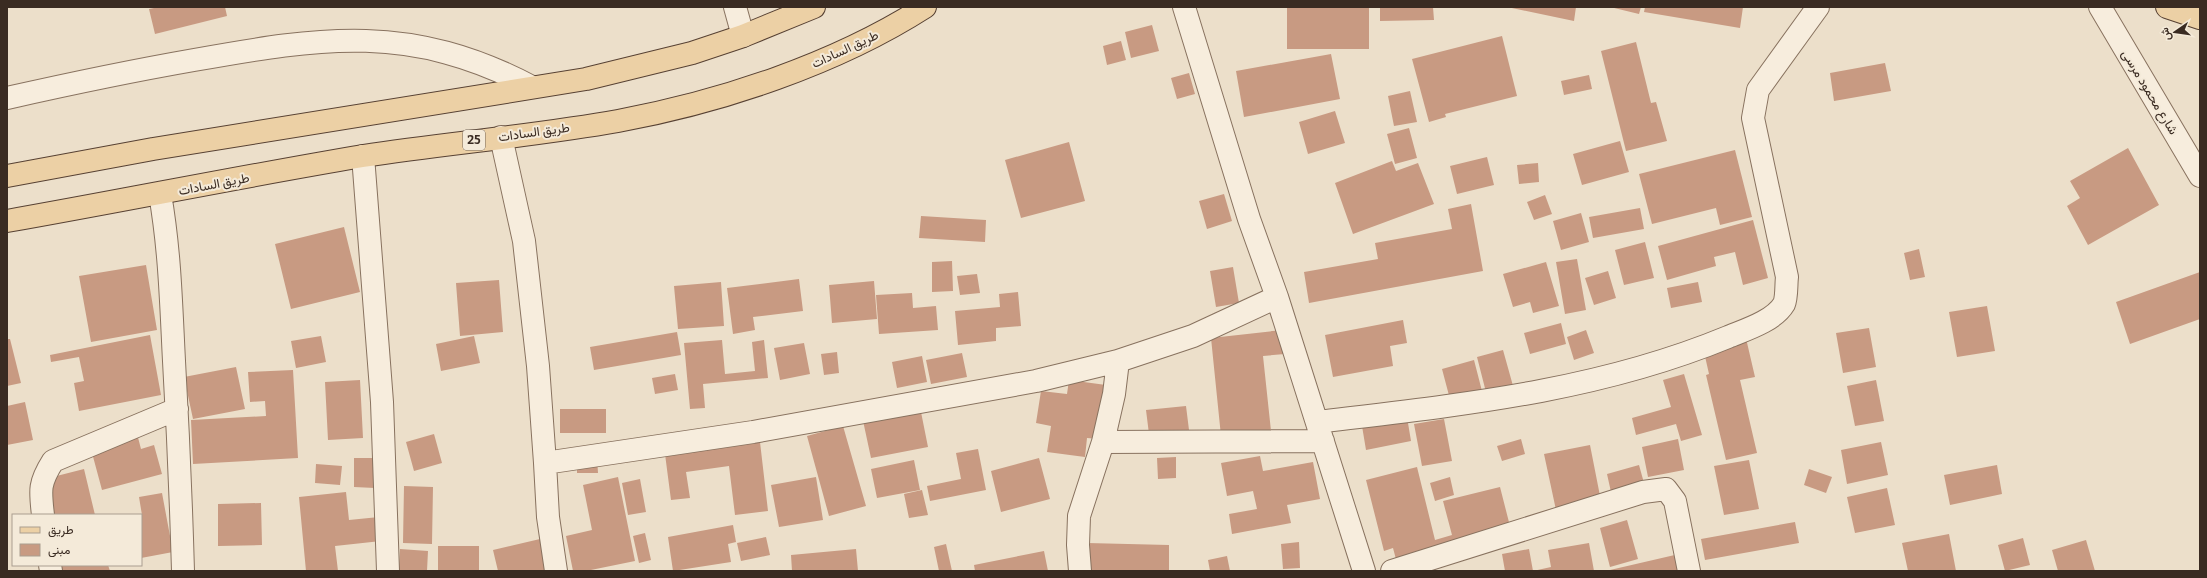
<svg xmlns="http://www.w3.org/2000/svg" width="2207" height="578" viewBox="0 0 2207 578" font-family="Bitter,Vazirmatn,serif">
  <rect width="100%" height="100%" fill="#ecdfca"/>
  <path fill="#c89a82" d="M159,7H225L227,16L155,34L149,9Z
    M1287,7H1369V49H1287Z
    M1380,7H1433L1434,20L1380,21Z
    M1507,7H1576L1574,21Z
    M1610,7H1641L1639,14Z
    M1645,7H1743L1740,28L1644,12Z
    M1152,25L1159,51L1131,58L1125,32Z
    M1502,36L1517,96L1445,114L1446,117L1429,122L1412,59Z
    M1121,41L1126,60L1107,65L1103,46Z
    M1636,42L1651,103L1656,102L1667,141L1626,151L1601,51Z
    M1331,54L1340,99L1244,117L1236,71Z
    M1885,63L1891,91L1834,101L1830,73Z
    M1189,73L1195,94L1177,99L1171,78Z
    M1589,75L1592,89L1564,95L1561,81Z
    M1410,91L1417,122L1394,126L1388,96Z
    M1335,111L1345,143L1308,154L1299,122Z
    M1409,128L1417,158L1395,164L1387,134Z
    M1620,141L1629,172L1582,185L1573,154Z
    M1069,142L1085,201L1021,218L1005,160Z
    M2128,148L2159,205L2088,245L2067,206L2080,198L2070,181Z
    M1735,150L1752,217L1720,225L1716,208L1652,224L1639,174Z
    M1487,157L1494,185L1457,194L1450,166Z
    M1392,161L1396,171L1418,163L1434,204L1353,234L1335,183Z
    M1538,163L1539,182L1519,184L1517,165Z
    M1224,194L1232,221L1207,229L1199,201Z
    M1545,195L1552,214L1534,220L1527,202Z
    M1471,204L1483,271L1309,303L1304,272L1378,259L1375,243L1452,229L1448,209Z
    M1640,208L1644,229L1593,238L1589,217Z
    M1581,213L1589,242L1561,250L1553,221Z
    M921,216L986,220L985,242L919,238Z
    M1753,220L1768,278L1743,285L1735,252L1714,257L1716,266L1667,280L1658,246Z
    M344,227L360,292L291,309L275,244Z
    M1645,242L1654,278L1624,285L1615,250Z
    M1919,249L1925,277L1910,280L1904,253Z
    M1577,259L1586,310L1565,314L1556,262Z
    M952,261L953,291L932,292V262Z
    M1546,262L1559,306L1533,313L1530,302L1513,307L1503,274Z
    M146,265L157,330L91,342L79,276Z
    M1233,267L1239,303L1216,307L1210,271Z
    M1608,271L1616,298L1594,305L1585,278Z
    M2200,272V319L2130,344L2116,302Z
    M977,274L980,293L960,295L957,276Z
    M799,279L803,311L753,317L755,330L733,334L727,288Z
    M499,280L503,332L460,336L456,283Z
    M874,281L877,319L832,323L829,285Z
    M721,282L724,326L678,329L674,286Z
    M1698,282L1702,302L1671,308L1667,288Z
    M1018,292L1021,326L996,328V341L958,345L955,311L1000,307L999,294Z
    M912,293L913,308L936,306L938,330L879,334L876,295Z
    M1987,306L1995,351L1957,357L1949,312Z
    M1403,320L1407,343L1390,346L1393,366L1333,377L1325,335Z
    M1561,323L1566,344L1530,354L1524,333Z
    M1869,328L1876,367L1843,373L1836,333Z
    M1282,330L1285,354L1263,356L1271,431L1221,436L1211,338Z
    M1586,330L1594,353L1574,360L1567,337Z
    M677,332L681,355L594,370L590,347Z
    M1745,334L1755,377L1740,380L1757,453L1726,460L1706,375L1709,374L1702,343Z
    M150,335L161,395L79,411L74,383L84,381L79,357L51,362L50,355Z
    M321,336L326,362L296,368L291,341Z
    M474,336L480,363L441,371L436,344Z
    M7,339H10L21,383L7,386Z
    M722,340L725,374L755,371L752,342L764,340L768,378L703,384L705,408L690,409L684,343Z
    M804,343L810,374L780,380L774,348Z
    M1503,350L1515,393L1488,400L1477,357Z
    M837,352L839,373L824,375L821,354Z
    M962,353L967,377L931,384L926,360Z
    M922,356L927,382L897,388L892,362Z
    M1474,360L1483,395L1451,403L1442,369Z
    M236,367L245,409L193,419L184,377Z
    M293,370L298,458L193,464L191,420L266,416L265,401L250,402L248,372Z
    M675,374L678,390L655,394L652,378Z
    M1684,374L1702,435L1681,441L1676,424L1636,435L1632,418L1671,407L1663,380Z
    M360,380L363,438L328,440L325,382Z
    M1069,380L1106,385L1099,439L1087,438L1085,457L1047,452L1051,426L1036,423L1041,391L1067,394Z
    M1876,380L1884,421L1855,426L1847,386Z
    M25,402L33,440L7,445V406Z
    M1186,406L1189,430L1149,434L1146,410Z
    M920,407L928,447L871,458L862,416Z
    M560,409H606V433H560Z
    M1407,417L1411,441L1366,450L1362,426Z
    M1444,419L1452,461L1422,466L1414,424Z
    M135,426L141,449L154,445L162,474L102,490L88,438Z
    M843,426L866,506L829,516L807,436Z
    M434,434L442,463L414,471L406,442Z
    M1521,439L1525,454L1502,461L1497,446Z
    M1678,439L1684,470L1648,477L1642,447Z
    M760,442L768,511L735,515L729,466L686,472L690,498L671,500L665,454Z
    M1881,442L1888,475L1847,484L1841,450Z
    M1590,445L1601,501L1556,510L1544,454Z
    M978,449L986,490L930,501L927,486L961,479L956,453Z
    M1260,456L1263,471L1313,462L1320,499L1287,505L1291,523L1232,534L1229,514L1257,509L1253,491L1227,496L1221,463Z
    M1176,457V478L1158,479L1157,458Z
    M354,458H376L375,488L354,487Z
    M597,458L598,473H577V460Z
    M1039,458L1050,499L1001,512L991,471Z
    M914,460L920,490L877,498L871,469Z
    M1749,460L1759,509L1724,515L1714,466Z
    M316,464L342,466L340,485L315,483Z
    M1639,465L1644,483L1611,492L1607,474Z
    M1997,465L2002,494L1950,505L1944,475Z
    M1417,467L1435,540L1452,535L1443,501L1500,487L1512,534L1397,563L1393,548L1384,551L1366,480Z
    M84,469L95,515H46L37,481Z
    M1809,469L1832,477L1826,493L1804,485Z
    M618,477L635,561L586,571H573L566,536L592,530L583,485Z
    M816,477L823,520L779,527L771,485Z
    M1450,477L1454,495L1435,501L1430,483Z
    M640,479L646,512L628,515L622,483Z
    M404,486L433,487L432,544L403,543Z
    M1887,488L1895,525L1855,533L1847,497Z
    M922,490L928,515L909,518L904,494Z
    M346,492L349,520L379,517L381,541L335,546L338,571H306L299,497Z
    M162,493L173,552L141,558L142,515L139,497Z
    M261,503L262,545L218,546V504Z
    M1627,520L1638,559L1610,567L1600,528Z
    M1795,522L1799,543L1705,560L1701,539Z
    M733,525L736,542L728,544L731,562L673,571L668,537Z
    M645,533L651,560L639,563L633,536Z
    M1949,534L1956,571H1908L1902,543Z
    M766,537L770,555L741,561L737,543Z
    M2023,538L2030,565L2005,571L1998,545Z
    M540,539L548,571H498L493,550Z
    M2086,540L2095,571H2058L2052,550Z
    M1299,542L1300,568L1283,569L1281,544Z
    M1087,543L1169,545V571H1087Z
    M1589,543L1594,571H1533L1551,567L1548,550Z
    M946,544L952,571H939L934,547Z
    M438,546H479V571H438Z
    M400,549L428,551L427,571H399Z
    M856,549L858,571H792L791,555Z
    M1529,549L1533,571H1505L1502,554Z
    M1044,551L1048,571H975L974,565Z
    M1679,554L1683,571H1610V570Z
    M1227,556L1230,571H1210L1208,560Z
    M59,565H108L110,571H60Z"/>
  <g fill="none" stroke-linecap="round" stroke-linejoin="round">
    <defs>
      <path id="minor" d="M735,7L743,36
        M1184,7L1249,219L1277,297L1364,571
        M2100,7L2200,176
        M7,98C69,84 131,71 194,60C323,37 411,23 532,87
        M501,137L524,241L538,366L545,463L753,432L1036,381L1118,361L1193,336L1277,297
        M363,156L382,402L388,571
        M160,194C170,252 171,303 174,361C178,431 181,501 183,571
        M1317,422C1458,405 1595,392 1728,337C1745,330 1774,321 1784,304C1787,297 1786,284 1787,277L1753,118L1758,90L1818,7
        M1103,442L1323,441
        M545,463L548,517L556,571
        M43,515C40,490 39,483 53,461L177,409
        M50,565L51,571
        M1080,571L1078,545L1079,516L1103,442L1114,394L1118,361
        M1392,571L1643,492L1666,489L1675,501L1689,571"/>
      <path id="major" d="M2167,7L2200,18
        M7,176L153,149L586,79L692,53L743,36L814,7
        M7,221C126,200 244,176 363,156C448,143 534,136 618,121C721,102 836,64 925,7"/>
    </defs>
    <use href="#minor" stroke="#88725f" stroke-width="24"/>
    <use href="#major" stroke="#574133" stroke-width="24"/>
    <use href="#minor" stroke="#f7eddd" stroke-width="22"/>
    <use href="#major" stroke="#ecd0a5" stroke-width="22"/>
  </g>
  <g text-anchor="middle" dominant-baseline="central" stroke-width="4" stroke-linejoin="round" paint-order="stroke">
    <rect fill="#f4ead9" stroke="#726459" stroke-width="1" x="463" y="130" width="22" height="20" rx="3"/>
    <g font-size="12" font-weight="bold" fill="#3a2b22">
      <text x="474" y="140">25</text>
    </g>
    <g font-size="13" fill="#3a2b22" stroke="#f4ead9">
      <text transform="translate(845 49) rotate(-25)">طريق السادات</text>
      <text transform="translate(2150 92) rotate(59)">شارع محمود مرسى</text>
      <text transform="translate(534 132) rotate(-8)">طريق السادات</text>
      <text transform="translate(214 184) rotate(-11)">طريق السادات</text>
    </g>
  </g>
  <rect width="2207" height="578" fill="none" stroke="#3a2b22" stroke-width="16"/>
  <rect x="12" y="514" width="130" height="52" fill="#f4ead9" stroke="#aa9e90"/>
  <rect x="20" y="527" width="20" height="6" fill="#ecd0a5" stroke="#aa9e90"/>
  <text x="48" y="534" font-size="12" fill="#3a2b22">طريق</text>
  <rect x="20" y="544" width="20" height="12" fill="#c89a82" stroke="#aa9e90"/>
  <text x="48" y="554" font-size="12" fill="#3a2b22">مبنى</text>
  <g transform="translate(2175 32) rotate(257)" stroke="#f4ead9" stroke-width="3" paint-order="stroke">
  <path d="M0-3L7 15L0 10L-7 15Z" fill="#3a2b22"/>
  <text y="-6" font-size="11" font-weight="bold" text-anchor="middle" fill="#3a2b22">ش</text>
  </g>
</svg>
